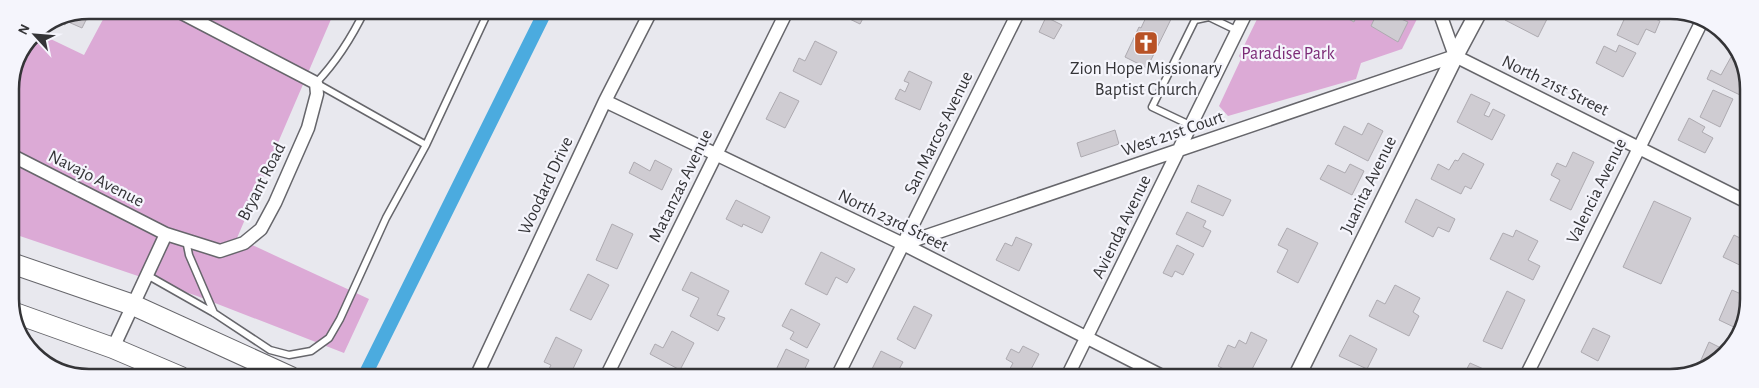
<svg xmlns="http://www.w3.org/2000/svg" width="1759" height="388" viewBox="0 0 1759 388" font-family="'Alegreya Sans',sans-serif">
  <rect width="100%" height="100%" fill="#e8e8ee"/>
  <path fill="#dcaad6" d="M108,10H335L237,238L369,299L344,353L197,296L11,233L10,84L33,33L36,32L84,55Z
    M1261,11H1412L1417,19L1402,49L1361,63L1356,79L1228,116L1219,106L1241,59L1239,56Z"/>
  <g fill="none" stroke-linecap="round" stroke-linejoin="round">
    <path stroke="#4babdf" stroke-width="14" d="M364,377L546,10"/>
  </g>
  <path fill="#cfccd2" stroke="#adaab0" d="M89,10H91L82,28L66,21L65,25L60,22Z
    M833,11H867L860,24Z
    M1149,11H1175L1147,68L1125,57L1139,27L1141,28Z
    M1345,11H1359L1354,22L1343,16Z
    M1378,11H1383L1408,22L1398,42L1371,26Z
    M1510,11L1526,12L1551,11L1538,37L1505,20Z
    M1628,11H1639L1660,21L1655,33L1646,29L1638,45L1617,35Z
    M1046,17L1062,25L1054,39L1039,32Z
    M815,41L837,52L821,85L793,71L799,58L805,61Z
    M1619,45L1636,53L1623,77L1596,63L1604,46L1616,52Z
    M1731,57L1741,62L1747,73V77L1743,74L1739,82L1745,85L1740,95L1707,79L1711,70L1721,75Z
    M909,71L932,82L920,110L895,99L900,89L905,92L909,83L904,81Z
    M1713,90L1733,99L1720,127L1700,117Z
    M780,92L799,101L785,128L766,119Z
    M1471,94L1490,103L1484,115L1489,117L1493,109L1505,115L1492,140L1457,122Z
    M1689,118L1705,127L1702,132L1713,138L1705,153L1678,140Z
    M1368,123L1383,131L1368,161L1335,144L1344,126L1362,135Z
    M1115,130L1119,144L1081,157L1077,143Z
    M1573,152L1594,162L1571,210L1550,200L1560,180L1551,175L1557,163L1566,167Z
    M1463,153L1484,164L1471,189L1465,186L1461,194L1431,179L1438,164L1449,170L1455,160L1458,161Z
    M655,160L672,169L662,190L629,173L634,162L650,171Z
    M1350,164L1364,171L1352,195L1320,179L1328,165L1345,173Z
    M1198,185L1231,200L1223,216L1191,202Z
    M1416,199L1455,219L1449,232L1438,227L1433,237L1405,222Z
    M736,200L770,217L762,233L743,224L742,227L726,219Z
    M1654,201L1691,218L1661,284L1623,267Z
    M1187,212L1206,221L1203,227L1211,231L1203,247L1176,234Z
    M612,224L633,234L617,269L596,260Z
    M1287,228L1318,243L1298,283L1277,272L1288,250L1278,245Z
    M1516,230L1538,241L1528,260L1540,266L1533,280L1490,259L1503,233L1513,237Z
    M1734,235L1748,242V269L1723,257Z
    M1016,237L1032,244L1019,271L996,260L1005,243L1012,246Z
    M1177,245L1194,254L1183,275L1175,271L1172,277L1163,273Z
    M821,252L855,269L847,283L836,277L827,295L805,284Z
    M691,272L729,291L717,315L725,318L718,331L690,316L699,298L682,290Z
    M588,274L609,285L591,320L570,310Z
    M1395,285L1420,298L1413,312L1419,316L1409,336L1369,316L1377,300L1385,304Z
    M1732,290L1748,297V314L1738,329L1719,320Z
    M1507,291L1525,300L1502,349L1483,341Z
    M914,306L932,315L915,349L897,339Z
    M791,309L820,324L807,348L790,339L794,332L782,326Z
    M1593,328L1610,336L1598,361L1581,352Z
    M672,331L694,343L680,370L650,354L655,344L663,348Z
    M1251,332L1267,340L1248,377H1229L1231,373L1218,366L1228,345L1235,348L1239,340L1246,344Z
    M1350,335L1377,349L1367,369L1339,356Z
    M556,337L582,350L569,377H545L551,365L544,362Z
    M1709,342L1727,351L1722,358L1697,369Z
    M1023,346L1039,354L1027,377H1009L1006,376L1013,363L1006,359L1011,349L1019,353Z
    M786,349L809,360L801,377H787L775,372Z
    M881,351L903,362L895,377H868Z
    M1470,363L1488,371L1485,378H1462Z
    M1572,370L1587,378H1568Z"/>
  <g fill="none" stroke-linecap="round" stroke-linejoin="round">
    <defs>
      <path id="service" d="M365,10C352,37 337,61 316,83L426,145
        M1192,126L1152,107L1195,20L1209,17L1238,31
        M186,240L189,255L214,313
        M147,275L214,313L270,350L289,355L311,351L329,338L340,319L386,218L426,145L489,10"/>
      <path id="minor" d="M1439,11L1455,56
        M1455,56L1747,202
        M605,101L903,244L1164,377
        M11,155L166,234L220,251L244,243L261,229L275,203L308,128L317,94L316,83L176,10
        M903,244L1455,56
        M113,348L166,234
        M476,377L605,101L651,11
        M606,377L787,11
        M837,377L1019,11
        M1067,377L1247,11
        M1525,378L1702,21"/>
      <path id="tertiary" d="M1296,378L1455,56L1479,11"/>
      <path id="primary" d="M11,263L133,305L291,377
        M12,312L113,348L181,377"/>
    </defs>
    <use href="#service" stroke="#66666b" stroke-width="9"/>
    <use href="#minor" stroke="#66666b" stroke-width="15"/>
    <use href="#tertiary" stroke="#66666b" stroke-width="19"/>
    <use href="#primary" stroke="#66666b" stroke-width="22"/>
    <use href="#service" stroke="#fff" stroke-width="6"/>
    <use href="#minor" stroke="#fff" stroke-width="12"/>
    <use href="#tertiary" stroke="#fff" stroke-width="16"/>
    <use href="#primary" stroke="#fff" stroke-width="20"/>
  </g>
  <defs>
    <symbol id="church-square" viewBox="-11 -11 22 22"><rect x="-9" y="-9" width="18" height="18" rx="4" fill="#b85226" stroke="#f5f5fc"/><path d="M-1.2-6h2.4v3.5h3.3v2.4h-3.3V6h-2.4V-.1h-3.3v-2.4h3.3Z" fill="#fff"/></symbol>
  </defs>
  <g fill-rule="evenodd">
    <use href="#church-square" x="1132" y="29" width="28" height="28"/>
  </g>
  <g text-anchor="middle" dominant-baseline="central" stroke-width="4.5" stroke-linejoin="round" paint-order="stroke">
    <g font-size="18" fill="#7c2b77" stroke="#f5f5fc">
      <text x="1288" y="54">Paradise Park</text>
    </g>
    <g font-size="18" fill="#343437" stroke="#f5f5fc">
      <text x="1146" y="69">Zion Hope Missionary<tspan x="1146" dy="21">Baptist Church</tspan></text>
    </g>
    <g font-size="18" fill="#343437" stroke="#f5f5fc">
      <text transform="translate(1555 86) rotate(26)">North 21st Street</text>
      <text transform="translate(939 133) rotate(-64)">San Marcos Avenue</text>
      <text transform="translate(1173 134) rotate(-19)">West 21st Court</text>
      <text transform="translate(96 179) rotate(27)">Navajo Avenue</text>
      <text transform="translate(262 182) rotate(-63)">Bryant Road</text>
      <text transform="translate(1369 185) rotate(-64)">Juanita Avenue</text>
      <text transform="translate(546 186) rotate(-65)">Woodard Drive</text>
      <text transform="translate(681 186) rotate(-64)">Matanzas Avenue</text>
      <text transform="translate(1597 191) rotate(-64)">Valencia Avenue</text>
      <text transform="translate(893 221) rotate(26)">North 23rd Street</text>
      <text transform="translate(1122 227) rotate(-64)">Avienda Avenue</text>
    </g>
  </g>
  <path d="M0 0H1759V388H0ZM89 19H1670A70 70 0 0 1 1740 89V299A70 70 0 0 1 1670 369H89A70 70 0 0 1 19 299V89A70 70 0 0 1 89 19Z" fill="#f5f5fc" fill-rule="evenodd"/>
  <path fill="none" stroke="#343437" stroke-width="2.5" d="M89 19H1670A70 70 0 0 1 1740 89V299A70 70 0 0 1 1670 369H89A70 70 0 0 1 19 299V89A70 70 0 0 1 89 19Z"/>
  <g transform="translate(35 35) rotate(296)" stroke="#f5f5fc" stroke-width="4" paint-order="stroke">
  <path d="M0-4L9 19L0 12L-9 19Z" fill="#343437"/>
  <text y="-8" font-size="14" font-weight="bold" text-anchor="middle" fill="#343437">N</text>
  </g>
</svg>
